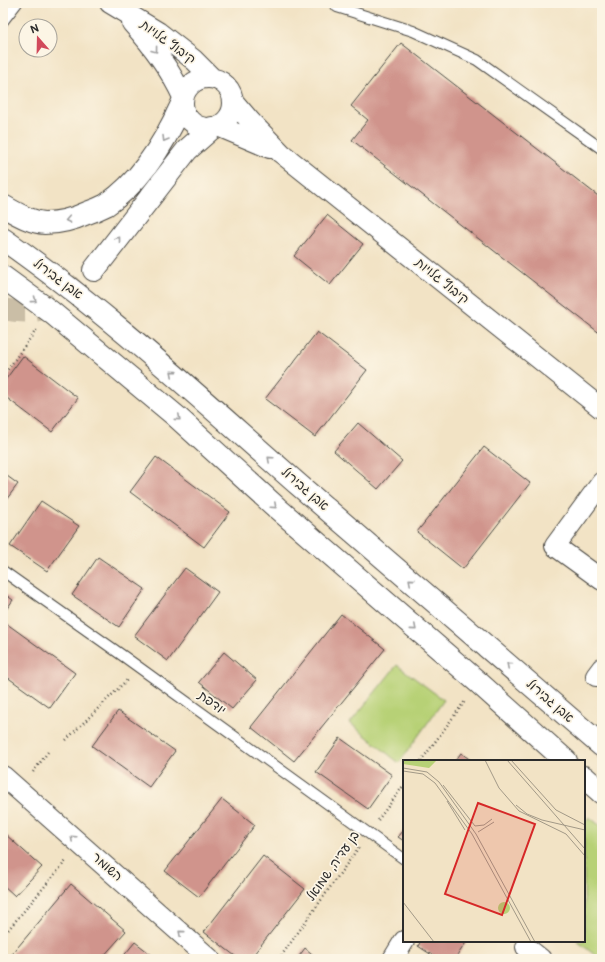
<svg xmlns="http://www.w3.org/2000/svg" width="605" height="962" viewBox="0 0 605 962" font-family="'Balsamiq Sans','Playpen Sans Hebrew',sans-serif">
  <rect width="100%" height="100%" fill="#fcf5e5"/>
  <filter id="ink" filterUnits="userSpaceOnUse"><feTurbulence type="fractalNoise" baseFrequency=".025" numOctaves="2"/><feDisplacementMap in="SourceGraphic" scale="8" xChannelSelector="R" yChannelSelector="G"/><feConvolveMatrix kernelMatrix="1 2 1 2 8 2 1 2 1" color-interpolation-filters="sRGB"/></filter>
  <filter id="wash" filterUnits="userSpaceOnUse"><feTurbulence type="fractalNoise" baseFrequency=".012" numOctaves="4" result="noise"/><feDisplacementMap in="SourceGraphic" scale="16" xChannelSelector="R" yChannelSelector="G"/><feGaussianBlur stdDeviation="0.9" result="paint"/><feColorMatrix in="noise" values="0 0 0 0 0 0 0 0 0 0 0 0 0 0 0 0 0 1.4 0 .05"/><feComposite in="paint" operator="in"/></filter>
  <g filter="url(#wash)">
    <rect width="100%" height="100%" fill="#f2e3c5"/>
    <path fill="#b7d176" stroke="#717e50" d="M397,665L444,700L399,763L350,723Z
      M589,817L602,827V959H600L577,941H584V824Z"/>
    <g id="blocks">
      <path fill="#d0948c" d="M401,43L602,199V335L352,140L368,120L351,106Z
        M327,215L363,244L330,285L294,256Z
        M317,332L367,370L315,437L265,399Z
        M23,356L78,398L52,432L3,395V383Z
        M358,423L402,461L378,489L334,451Z
        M484,447L530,483L463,569L417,532Z
        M156,457L230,512L204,547L130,492Z
        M3,473L18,484L3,504Z
        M41,501L79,526L47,571L10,546Z
        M98,557L145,589L119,627L72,595Z
        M185,568L218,592L168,661L134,636Z
        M3,593L13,600L3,614Z
        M341,614L385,649L294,761L251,727Z
        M3,621L75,673L50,708L3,674Z
        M224,652L257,680L232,709L199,682Z
        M118,711L175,751L149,787L92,746Z
        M340,738L392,775L368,809L316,772Z
        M461,753L472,761H455Z
        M222,799L255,825L199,897L165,871Z
        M404,830V841L398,837Z
        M5,834L42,867L15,896L3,885V837Z
        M263,856L305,889L250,959H239L204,932Z
        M71,884L126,931L101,959H18L12,954Z
        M421,941H467L455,959H438L418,946Z
        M135,942L157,959H121Z
        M305,948L318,959H297Z"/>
    </g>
  </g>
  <g filter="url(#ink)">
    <use href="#blocks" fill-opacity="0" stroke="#494742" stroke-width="1"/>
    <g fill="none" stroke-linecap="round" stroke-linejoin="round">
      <path stroke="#cabea6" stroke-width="22" stroke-dasharray="22 11" stroke-linecap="butt" d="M3,309C47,318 66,301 94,270"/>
      <defs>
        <path id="service" d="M334,3L337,7L413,31L477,60L602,149
          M3,21L17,3
          M3,571L126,658L404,859"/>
        <path id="minor" d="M110,3L158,32L194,60L212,78
          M132,23C153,46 170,69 183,97
          M183 103a25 25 0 1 1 50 0a25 25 0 1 1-50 0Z
          M233,101L251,122L281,153L602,409
          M218,126L270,148
          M602,482L555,546L602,580
          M596,676L602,668
          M3,776L210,959
          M526,947L541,959
          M393,959L404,941"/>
        <path id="tertiary" d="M3,206C16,213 30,222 45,223C59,223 74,219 87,213C93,211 100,208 106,205C142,181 165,142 182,104
          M3,239C109,313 203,401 300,486C400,573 502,659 602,746
          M94,270L187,150L212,128
          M3,277L51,312L177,417L277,508L479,683L566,761
          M584,777L602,793"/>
      </defs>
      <use href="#service" stroke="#494742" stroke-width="12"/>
      <use href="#minor" stroke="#494742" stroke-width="22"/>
      <use href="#tertiary" stroke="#494742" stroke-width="24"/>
      <path stroke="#494742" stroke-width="2.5" stroke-dasharray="1 3" stroke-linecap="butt" d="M3,376L37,329
        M66,740L128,679
        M421,761L465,701
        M33,772L48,752
        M378,820L404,785
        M3,936L66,861
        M279,959L359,847"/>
      <use href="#service" stroke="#fff" stroke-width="10"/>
      <use href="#minor" stroke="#fff" stroke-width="20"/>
      <use href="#tertiary" stroke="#fff" stroke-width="22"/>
    </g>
    <defs><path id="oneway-chevron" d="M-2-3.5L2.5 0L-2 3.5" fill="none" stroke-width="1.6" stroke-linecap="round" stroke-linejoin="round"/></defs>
    <g stroke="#a0a0a0">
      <use href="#oneway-chevron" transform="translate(155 50) rotate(53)"/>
      <use href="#oneway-chevron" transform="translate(165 139) rotate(121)"/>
      <use href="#oneway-chevron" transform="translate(68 220) rotate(169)"/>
      <use href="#oneway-chevron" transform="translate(118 239) rotate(-52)"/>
      <use href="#oneway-chevron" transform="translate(34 300) rotate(36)"/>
      <use href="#oneway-chevron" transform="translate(173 373) rotate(-139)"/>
      <use href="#oneway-chevron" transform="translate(178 418) rotate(41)"/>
      <use href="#oneway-chevron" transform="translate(270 459) rotate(-138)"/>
      <use href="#oneway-chevron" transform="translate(274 506) rotate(42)"/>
      <use href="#oneway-chevron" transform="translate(411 581) rotate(-139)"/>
      <use href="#oneway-chevron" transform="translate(414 628) rotate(41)"/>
      <use href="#oneway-chevron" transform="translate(509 665) rotate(-139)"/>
      <use href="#oneway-chevron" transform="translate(73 838) rotate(-138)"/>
      <use href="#oneway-chevron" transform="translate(181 933) rotate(-139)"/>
    </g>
  </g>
  <g text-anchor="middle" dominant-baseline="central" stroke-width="3.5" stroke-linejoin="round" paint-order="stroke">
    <g font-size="13" fill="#2b2b2b" stroke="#fcf5e5">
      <text transform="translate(168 42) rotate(36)">קיבוץ גלויות</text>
      <text transform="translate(58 279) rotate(37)">אבן גבירול</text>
      <text transform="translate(442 281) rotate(39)">קיבוץ גלויות</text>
      <text transform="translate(305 489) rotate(41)">אבן גבירול</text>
      <text transform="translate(550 701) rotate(41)">אבן גבירול</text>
      <text transform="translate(212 703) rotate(36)">יודפת</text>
      <text transform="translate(333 866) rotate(-55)">בן עדיה, שמואל</text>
      <text transform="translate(107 867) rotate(41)">השומר</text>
    </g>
  </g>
  <g transform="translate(403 760)">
    <rect width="182" height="182" fill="#f2e3c5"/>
    <path d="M0,0H34L26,8L0,4ZM95 148a6 6 0 1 1 12 0a6 6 0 1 1-12 0Z" fill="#b7d176"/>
    <path fill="none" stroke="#a29987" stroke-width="1" d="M82,0L96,28L116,51L163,74L182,96M104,0L182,89M108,0L153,50L182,65M0,8L24,12L36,22L73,74L132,182M0,11L20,14L32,23L69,74L128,182M40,25L72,66L81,65L89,59M44,41L62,70M113,45L124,54L139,60L182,70M75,72L91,62M0,142L31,182"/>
    <path fill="#d62828" fill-opacity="0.15" stroke="#d62828" stroke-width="2" d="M75,43L132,64L99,155L42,134Z"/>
    <rect width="182" height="182" fill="none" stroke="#2b2b2b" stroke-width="2"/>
  </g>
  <rect width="605" height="962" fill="none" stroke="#fcf5e5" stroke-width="16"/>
  <g transform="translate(38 38) rotate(340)"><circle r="19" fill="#fcf5e5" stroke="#a8a49b"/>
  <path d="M0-3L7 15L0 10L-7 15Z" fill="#d1495b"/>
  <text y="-6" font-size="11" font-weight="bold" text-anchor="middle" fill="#2b2b2b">N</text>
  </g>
</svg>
